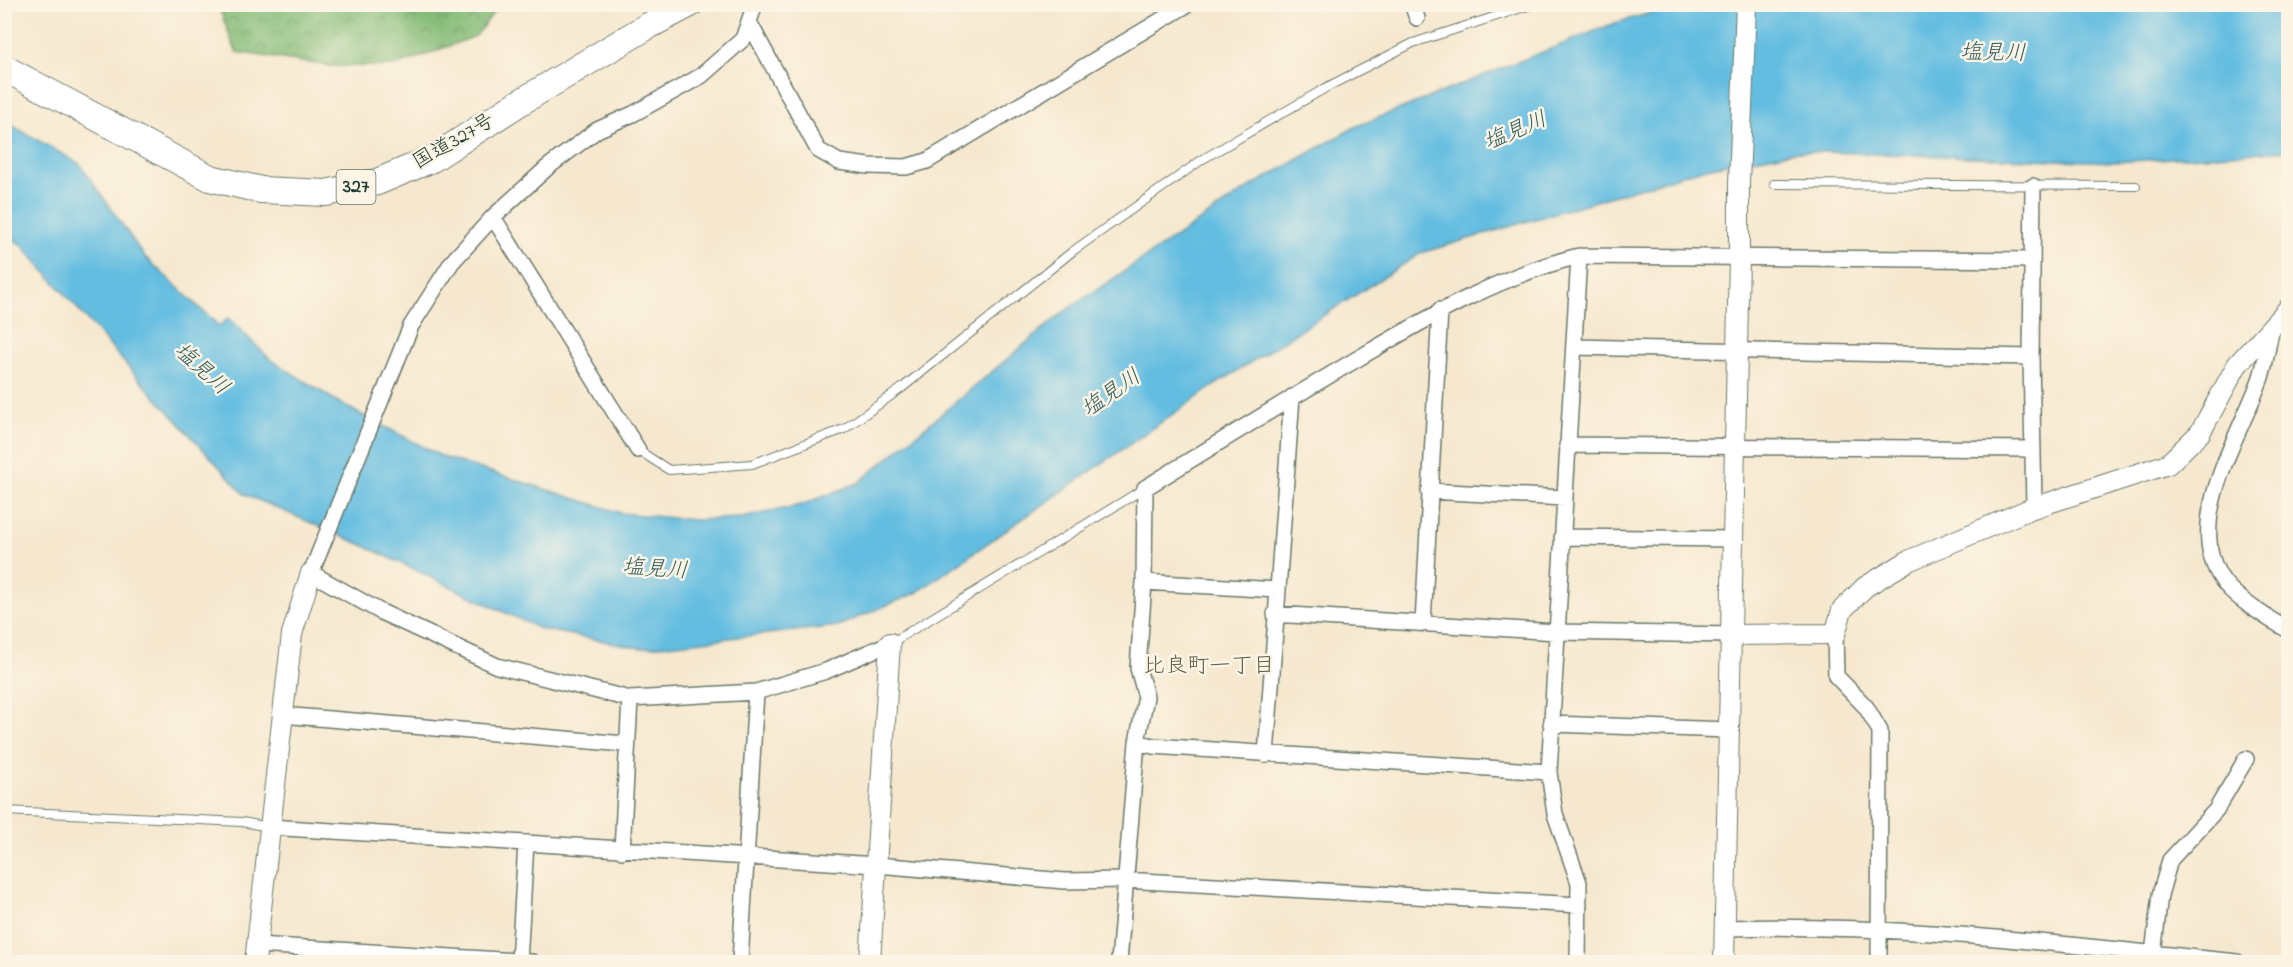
<svg xmlns="http://www.w3.org/2000/svg" width="2293" height="967" viewBox="0 0 2293 967" font-family="'Indie Flower','Klee One',sans-serif">
  <defs>
    <pattern id="forest-crowns" width="20" height="18" patternUnits="userSpaceOnUse" patternTransform="scale(1.5)"><rect width="20" height="18" fill="#85bc78"/><path d="M2 6a3 3 0 1 1 6 0M12 15a3 3 0 1 1 6 0" fill="none" stroke="#6c9a63"/></pattern>
  </defs>
  <rect width="100%" height="100%" fill="#fcf5e5"/>
  <filter id="ink" filterUnits="userSpaceOnUse"><feTurbulence type="fractalNoise" baseFrequency=".0167" numOctaves="2"/><feDisplacementMap in="SourceGraphic" scale="12" xChannelSelector="R" yChannelSelector="G"/><feConvolveMatrix kernelMatrix="1 2 1 2 8 2 1 2 1" color-interpolation-filters="sRGB"/></filter>
  <filter id="wash" filterUnits="userSpaceOnUse"><feTurbulence type="fractalNoise" baseFrequency=".008" numOctaves="4" result="noise"/><feDisplacementMap in="SourceGraphic" scale="24" xChannelSelector="R" yChannelSelector="G"/><feGaussianBlur stdDeviation="1.35" result="paint"/><feColorMatrix in="noise" values="0 0 0 0 0 0 0 0 0 0 0 0 0 0 0 0 0 1.4 0 .05"/><feComposite in="paint" operator="in"/></filter>
  <g filter="url(#wash)">
    <rect width="100%" height="100%" fill="#f6e8cf"/>
    <path fill="url(#forest-crowns)" stroke="#527c56" stroke-width="1.5" d="M218,5V4L499,5L476,36L396,66H330L236,52Z"/>
    <path fill="#64bde1" stroke="#427d8a" stroke-width="1.5" d="M1683,4L2288,5V150L2115,162L1796,151L1706,168L1421,253L1212,387L916,593L838,626L641,648L540,629L367,547L244,494L138,378L22,245L5,234L4,121L80,164L144,256L219,326L228,318L271,360L341,404L443,457L621,513L694,520L742,518L801,505L858,483L1065,311L1253,185L1355,127L1615,23Z"/>
  </g>
  <g filter="url(#ink)">
    <g fill="none" stroke-linecap="round" stroke-linejoin="round">
      <defs>
        <path id="service" d="M1774,184L2136,186
          M638,450L669,470L752,464L844,429L902,388L1073,251L1203,159L1329,86L1413,43L1534,4
          M891,643L1145,488
          M4,811L242,822L269,827"/>
        <path id="minor" d="M755,4L743,39L701,76L633,114L597,130L548,167L493,217L452,262L411,326L311,573L381,612L497,666L630,699L756,692L826,671L890,643
          M1412,4L1417,18
          M749,22L818,150L839,162L869,166L906,167L927,161L1188,4
          M2033,186L2031,357L2034,504L2037,506
          M493,217L638,450
          M2272,327C2268,344 2266,361 2261,377C2242,433 2181,523 2223,581C2235,598 2270,620 2288,630
          M1574,347L2031,357
          M1567,445L2032,449
          M1429,491L1564,498
          M1562,537L1733,539
          M1144,582L1277,590
          M1275,614L1556,632L1731,635
          M1423,623L1440,310
          M1835,634L1836,676L1866,707L1880,731L1879,962
          M282,715L625,744
          M1551,724L1729,730
          M1137,742L1153,746L1549,772
          M1266,755L1292,397
          M269,827L877,865L1065,881L1124,880L1579,905
          M622,851L630,699
          M1725,928C1895,923 2067,945 2237,962
          M257,945L532,962
          M2153,954L2160,895L2170,860L2216,810L2246,759
          M519,962L526,843
          M740,962L756,692
          M1119,962L1137,742L1146,697L1138,668L1144,582L1145,488C1218,443 1290,398 1364,355C1432,315 1502,275 1579,256L2030,260
          M1578,962L1579,883L1555,814L1549,772L1579,256"/>
        <path id="tertiary" d="M1731,635L1835,634L1842,610L1865,587L1908,561L2030,509L2168,464L2200,433L2237,365L2288,309
          M255,962L292,634L311,573
          M870,962L890,643
          M1724,962L1739,257V183L1746,4"/>
        <path id="trunk" d="M4,68L210,178L261,190L326,193L377,182L432,159L519,103L648,26L690,4"/>
      </defs>
      <use href="#service" stroke="#6a796a" stroke-width="10"/>
      <use href="#minor" stroke="#6a796a" stroke-width="18"/>
      <use href="#tertiary" stroke="#6a796a" stroke-width="22"/>
      <use href="#trunk" stroke="#6a796a" stroke-width="28"/>
      <use href="#service" stroke="#fff" stroke-width="8"/>
      <use href="#minor" stroke="#fff" stroke-width="15"/>
      <use href="#tertiary" stroke="#fff" stroke-width="20"/>
      <use href="#trunk" stroke="#fff" stroke-width="26"/>
    </g>
  </g>
  <g text-anchor="middle" dominant-baseline="central" stroke-width="5" stroke-linejoin="round" paint-order="stroke">
    <rect fill="#fcf5e5" stroke="#617469" stroke-width="1.5" x="336.5" y="170" width="39" height="34" rx="4.5"/>
    <g font-size="20" font-weight="bold" fill="#1f3d34">
      <text x="356" y="187">327</text>
    </g>
    <g font-size="21" fill="#1f3d34" stroke="#fcf5e5">
      <text transform="translate(454 142) rotate(-30)">国道327号</text>
    </g>
    <g font-size="22" font-style="italic" fill="#305d5f" stroke="#fcf5e5">
      <text transform="translate(1993 54) rotate(1)">塩見川</text>
      <text transform="translate(1516 132) rotate(-23)">塩見川</text>
      <text transform="translate(201 370) rotate(42)">塩見川</text>
      <text transform="translate(1112 394) rotate(-35)">塩見川</text>
      <text transform="translate(655 570) rotate(4)">塩見川</text>
    </g>
    <g font-size="22" fill="#5e5c48" stroke="#fcf5e5">
      <text x="1209" y="667">比良町一丁目</text>
    </g>
  </g>
  <rect width="2293" height="967" fill="none" stroke="#fcf5e5" stroke-width="24"/>
</svg>
